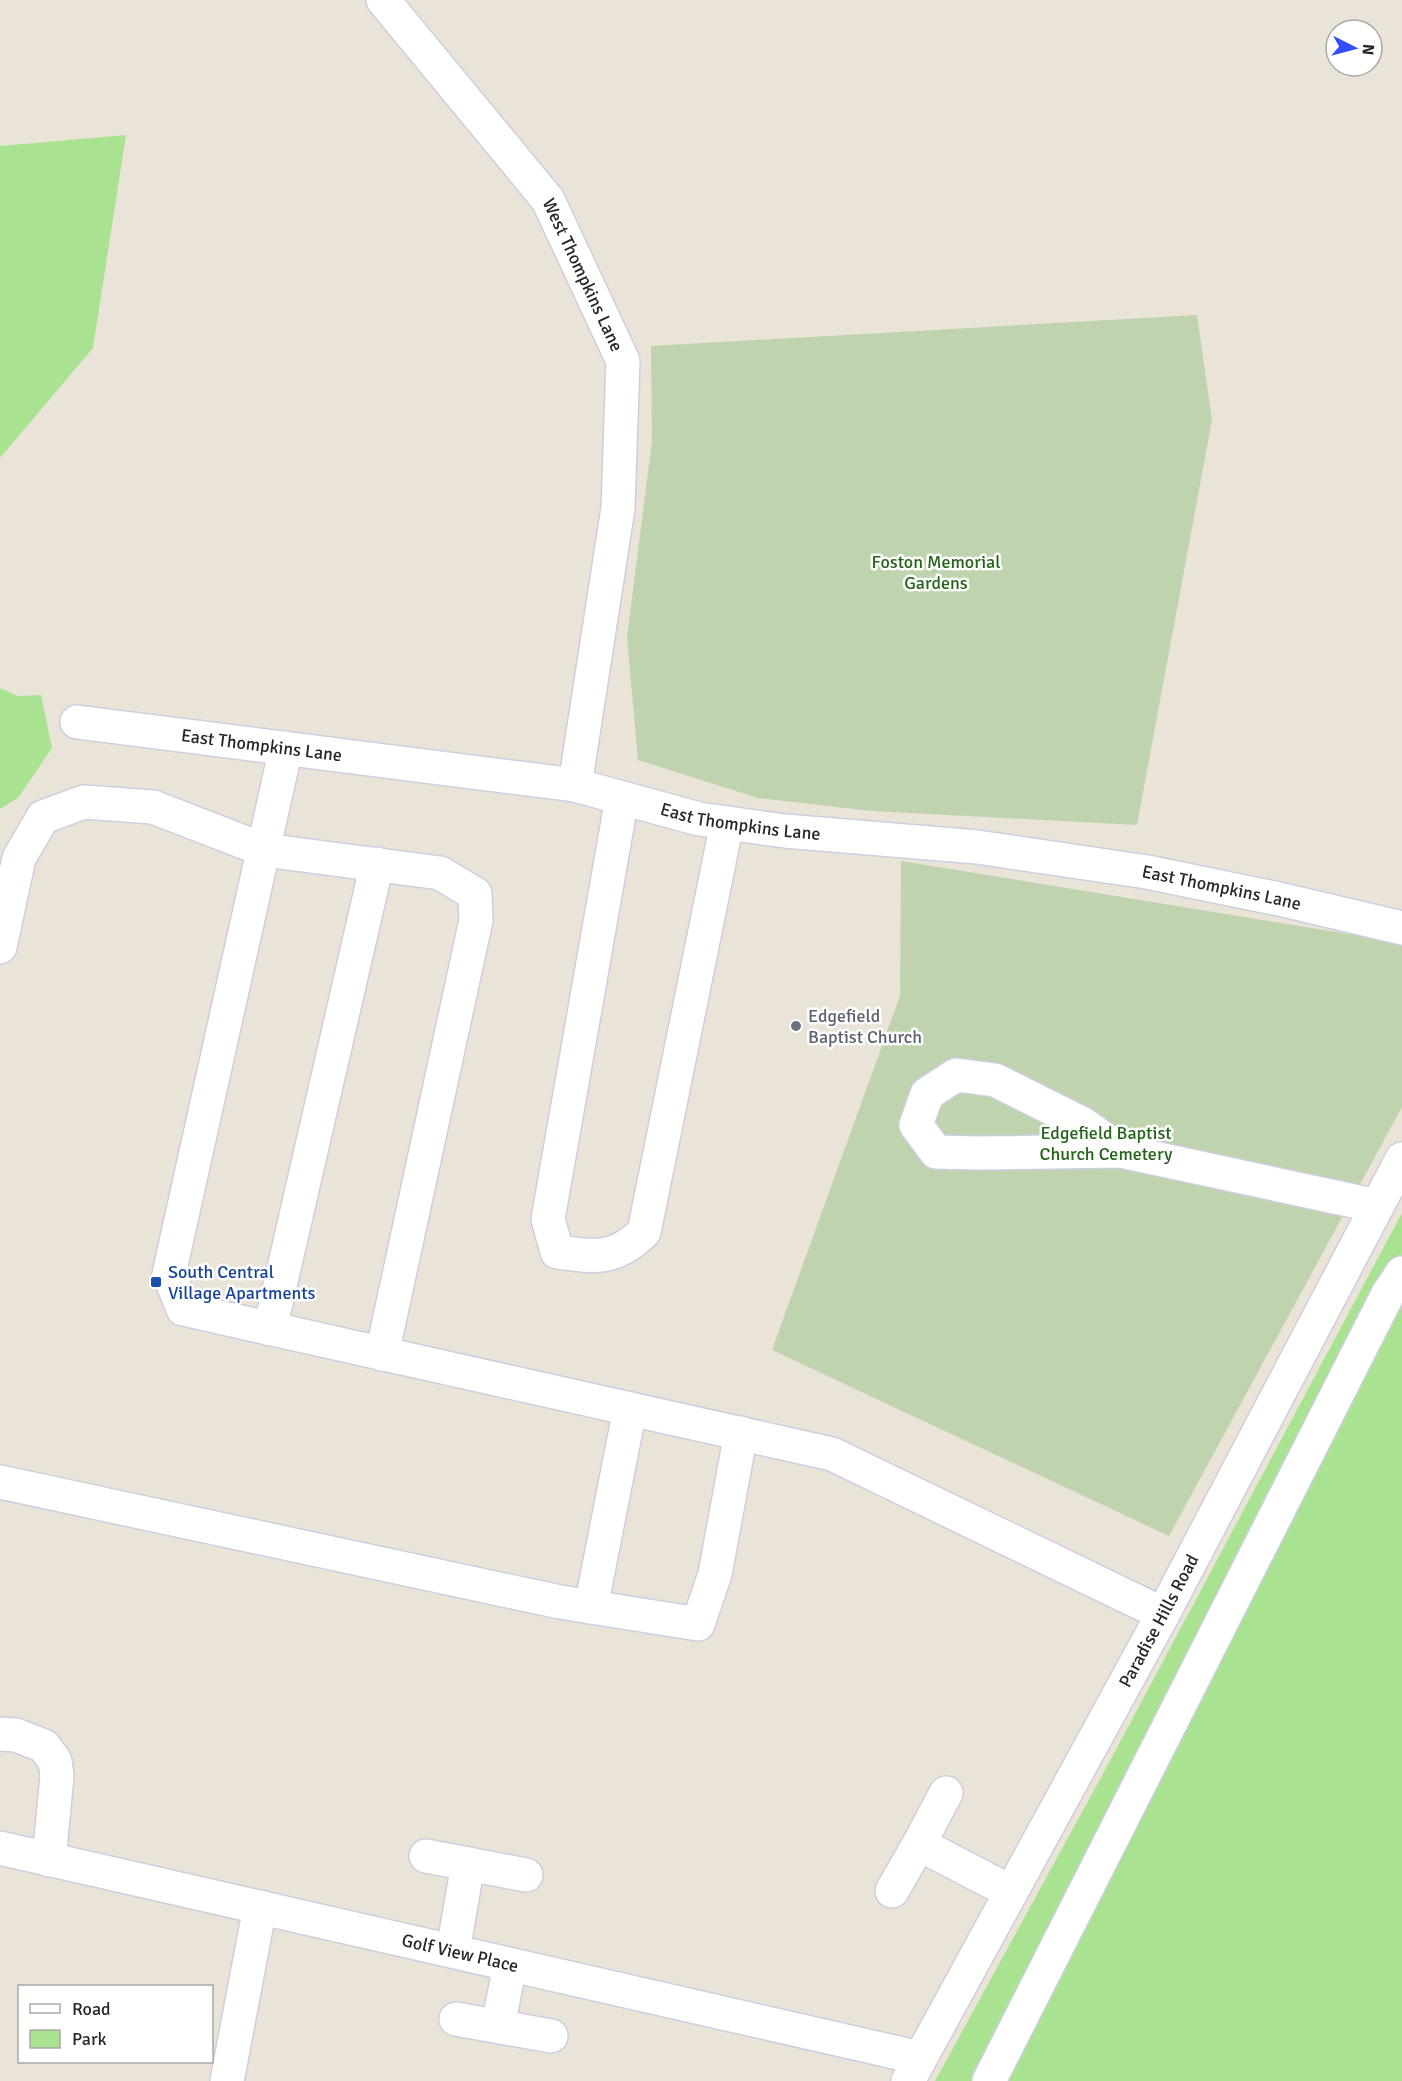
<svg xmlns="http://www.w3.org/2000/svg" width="1402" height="2081" viewBox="0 0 1402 2081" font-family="Signika,sans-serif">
  <rect width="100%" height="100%" fill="#eae3d7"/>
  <path fill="#a9e391" d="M126,135L93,348L0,458V146Z
    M0,688L18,696L41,695L52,748L18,798L0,809Z
    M1402,1213V2081H935L1104,1772Z"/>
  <path fill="#bfd4ae" d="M1197,315L1212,420L1137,825L872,811L758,798L638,760L627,637L652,441L651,346Z
    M901,861L1373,938L1402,945V1107L1169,1536L772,1350L900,996Z"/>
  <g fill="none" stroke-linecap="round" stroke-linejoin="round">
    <defs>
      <g id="minor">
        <path id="s1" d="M383,0L548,200L623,361L618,508L575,785"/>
        <path id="s2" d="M77,722L575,785L699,819L785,831L977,847L1147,872L1279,899L1402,928"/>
        <path d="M286,748L169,1274L183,1309L832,1454L1163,1614"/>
        <path d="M622,798L548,1219L557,1252C595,1257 614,1261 644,1232L727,823"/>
        <path d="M0,947L19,858L43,817L84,802L153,807L264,850L440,873L475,894L476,920L382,1354"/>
        <path d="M1121,1151L977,1153L936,1152L916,1125L927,1094L956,1075L995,1080L1083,1124L1121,1151L1377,1206"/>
        <path d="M270,1329L377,864"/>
        <path d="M0,1482L560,1602L698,1624L715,1574L741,1433"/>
        <path d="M591,1607L630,1409"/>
        <path d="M0,1734L16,1735L44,1746L55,1761L57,1776L49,1860"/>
        <path d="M946,1793L919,1844L1011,1892"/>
        <path id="s3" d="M0,1848L920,2058"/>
        <path d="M426,1856L468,1864"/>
        <path d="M892,1891L919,1844"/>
        <path d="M453,1951L468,1864L526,1875"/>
        <path d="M456,2019L551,2036"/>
        <path d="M498,2026L510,1965"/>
        <path d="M227,2081L260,1907"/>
        <path id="s4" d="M908,2081L1163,1614L1402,1159"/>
        <path d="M989,2081L1388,1294L1402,1273"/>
      </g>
    </defs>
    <use href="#minor" stroke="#cdcfe1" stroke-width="36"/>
    <use href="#minor" stroke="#fff" stroke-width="33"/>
  </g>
  <circle fill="#6b7280" stroke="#fff" stroke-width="2" cx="796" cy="1026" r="6"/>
  <rect fill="#1a4fb4" stroke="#fff" stroke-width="2" x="150" y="1276" width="12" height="12" rx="3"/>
  <g text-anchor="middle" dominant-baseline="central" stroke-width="5" stroke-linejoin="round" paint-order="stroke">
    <g font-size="18" fill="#272727" stroke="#fff">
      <text stroke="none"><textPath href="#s1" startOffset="342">West Thompkins Lane</textPath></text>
      <text stroke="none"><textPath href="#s2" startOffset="186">East Thompkins Lane</textPath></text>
      <text stroke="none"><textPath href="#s2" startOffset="672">East Thompkins Lane</textPath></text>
      <text stroke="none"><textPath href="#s2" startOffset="1158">East Thompkins Lane</textPath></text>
      <text stroke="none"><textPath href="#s4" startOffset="524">Paradise Hills Road</textPath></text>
      <text stroke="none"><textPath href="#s3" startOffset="472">Golf View Place</textPath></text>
    </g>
    <g font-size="18" fill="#236317" stroke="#fff">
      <text x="936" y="562">Foston Memorial<tspan x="936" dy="21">Gardens</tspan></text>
      <text x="1106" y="1133">Edgefield Baptist<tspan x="1106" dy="21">Church Cemetery</tspan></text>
    </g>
    <g font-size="18" fill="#5b616d" stroke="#fff" text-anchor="start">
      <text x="808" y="1016">Edgefield<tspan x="808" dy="21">Baptist Church</tspan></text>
    </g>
    <g font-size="18" fill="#164399" stroke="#fff" text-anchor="start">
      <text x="168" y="1272">South Central<tspan x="168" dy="21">Village Apartments</tspan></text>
    </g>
  </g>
  <rect x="18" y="1985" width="195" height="78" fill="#ffffff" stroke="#a9a9a9" stroke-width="1.5"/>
  <rect x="30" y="2004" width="30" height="9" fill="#ffffff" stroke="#a9a9a9" stroke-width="1.5"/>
  <text x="72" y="2015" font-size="18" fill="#272727">Road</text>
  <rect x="30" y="2030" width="30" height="18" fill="#a9e391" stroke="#a9a9a9" stroke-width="1.5"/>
  <text x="72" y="2045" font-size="18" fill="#272727">Park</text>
  <g transform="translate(1354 48) rotate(96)"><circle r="28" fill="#ffffff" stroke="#a9a9a9" stroke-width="1.5"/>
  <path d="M0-4.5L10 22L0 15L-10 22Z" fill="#314dfd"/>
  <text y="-9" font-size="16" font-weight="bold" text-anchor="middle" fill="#272727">N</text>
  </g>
</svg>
